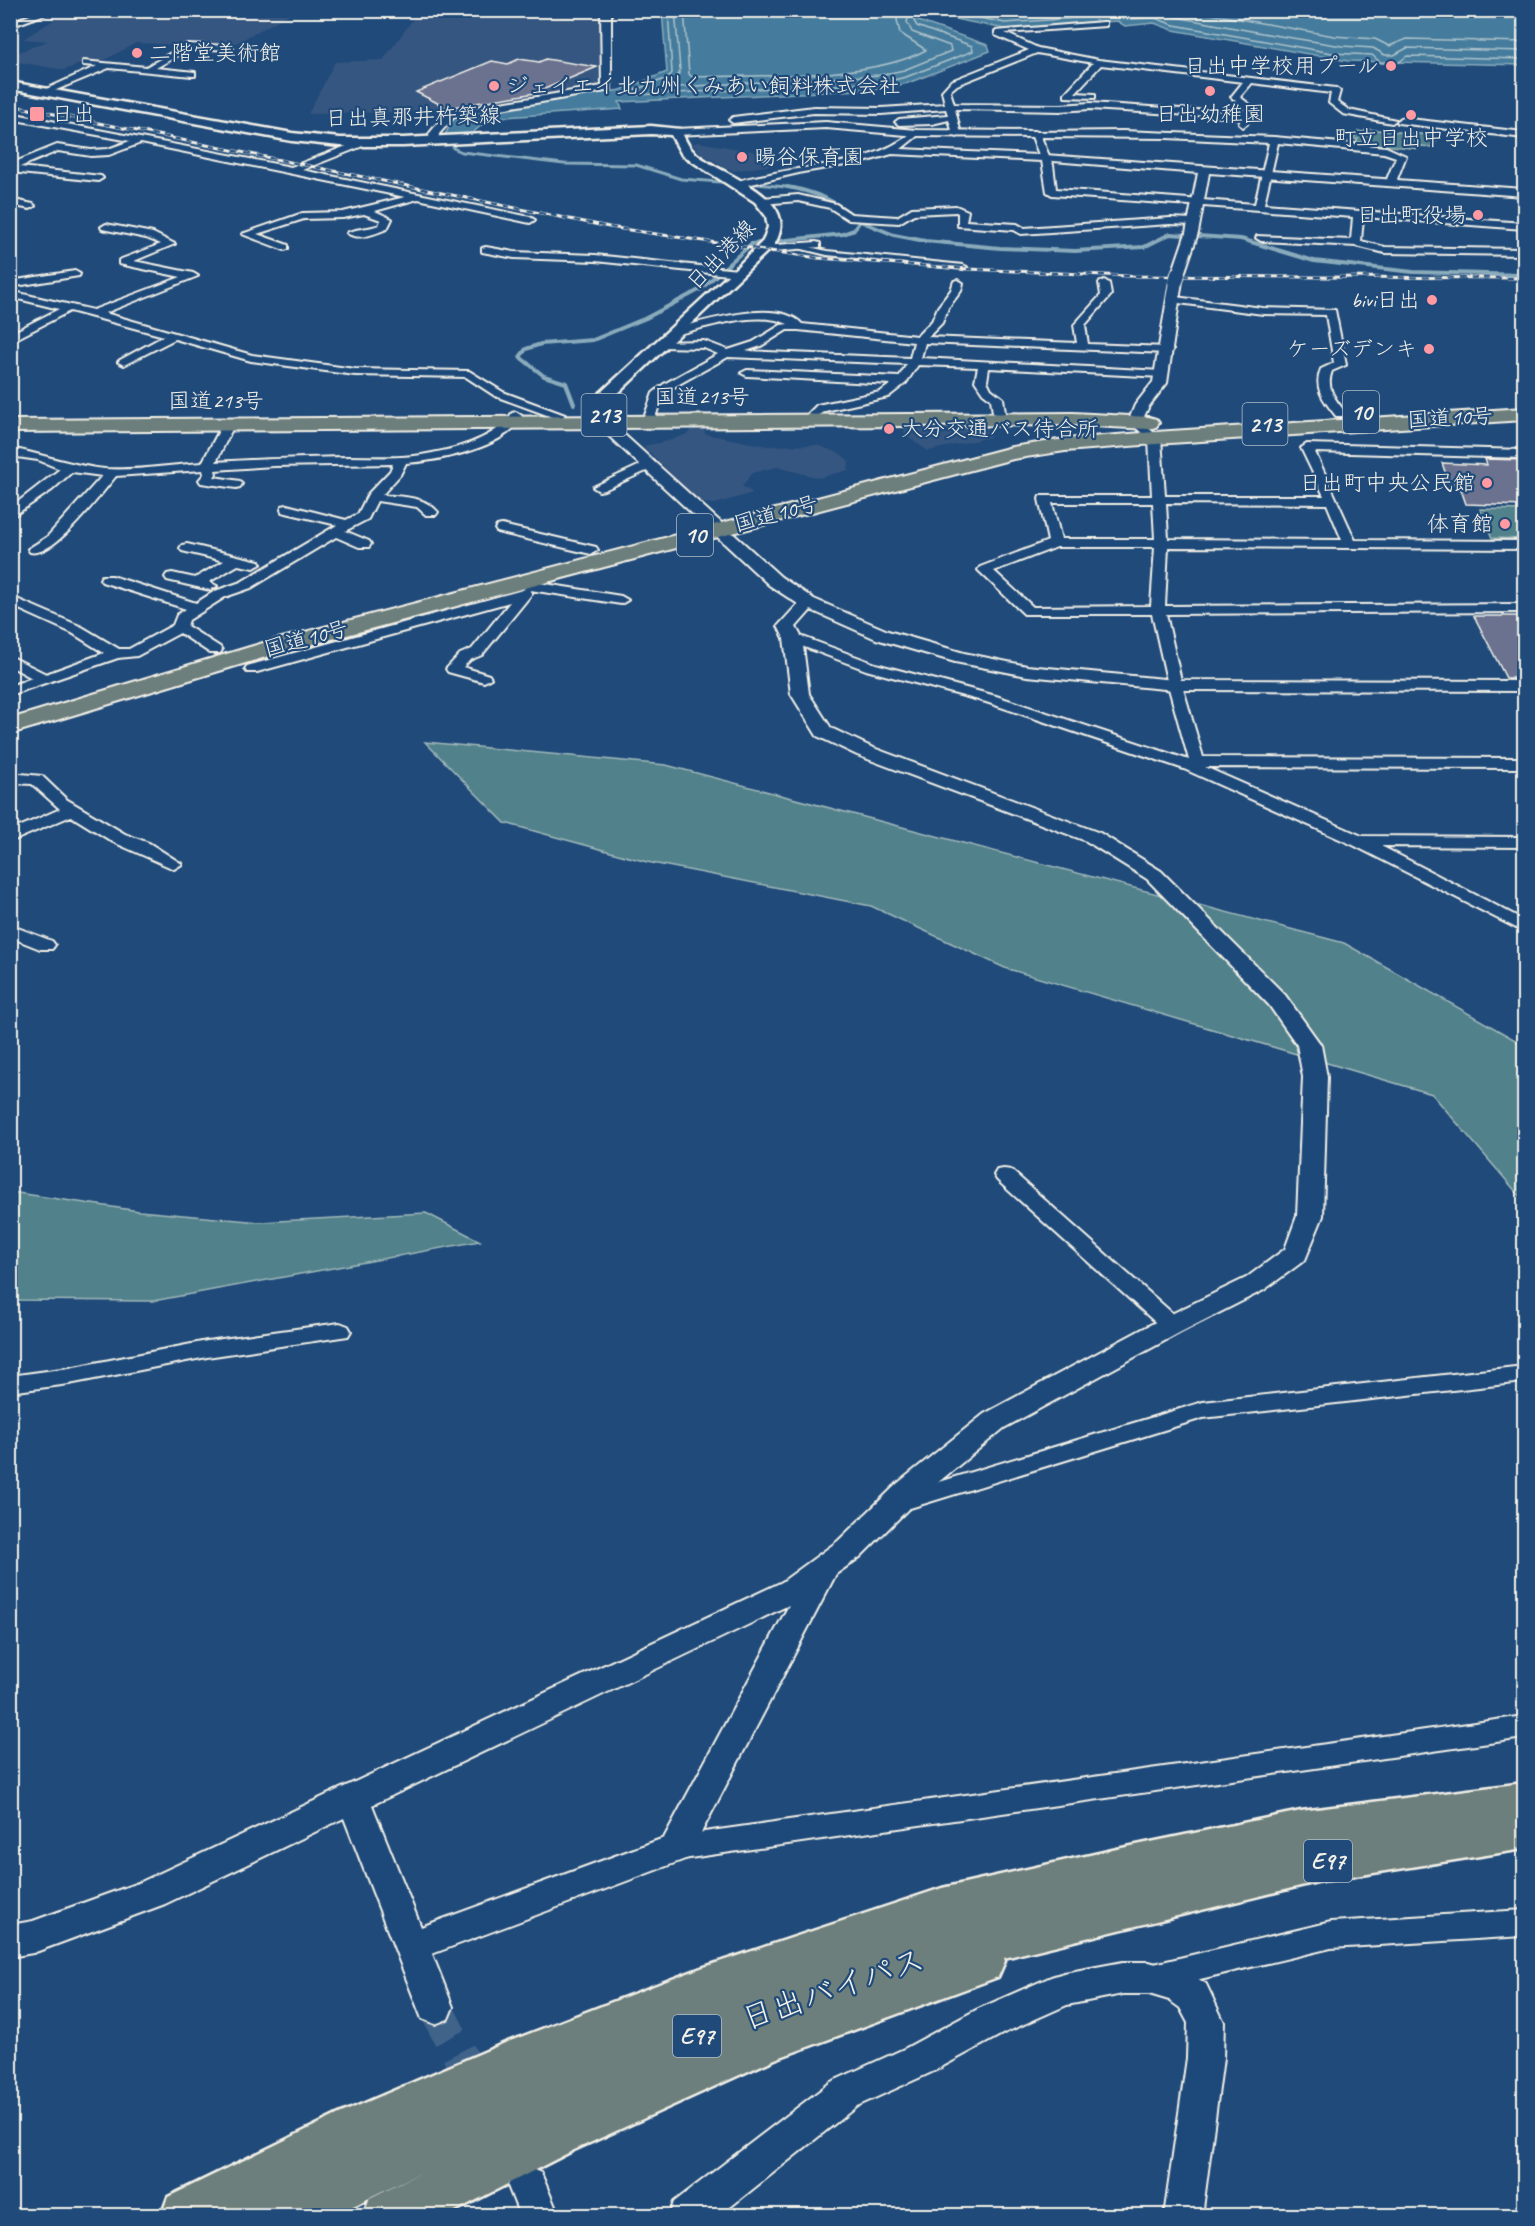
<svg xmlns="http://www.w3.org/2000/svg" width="1535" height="2226" viewBox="0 0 1535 2226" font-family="Caveat,'Klee One',sans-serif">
  <rect width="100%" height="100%" fill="#1f4a7a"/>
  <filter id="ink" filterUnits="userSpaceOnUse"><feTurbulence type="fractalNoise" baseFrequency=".0167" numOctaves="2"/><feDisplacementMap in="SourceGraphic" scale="12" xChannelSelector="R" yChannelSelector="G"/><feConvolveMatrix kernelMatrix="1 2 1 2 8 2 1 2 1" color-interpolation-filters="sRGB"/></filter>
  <g filter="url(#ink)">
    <path fill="#365680" d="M68,11H295L229,47L136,43L99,63L86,62L64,70L11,61V55L48,41L23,39Z
      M419,11H606L607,88L460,111L308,114L335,62L383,60Z
      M698,142L757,152L772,159L766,161L773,165L733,171L702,154L692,144Z
      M983,426L991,437L928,451L905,435L904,427Z
      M690,428H704L705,434L767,446L817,445L841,454L849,461L848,470L819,478L777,467L753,473L742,486L753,493L715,504L701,503L643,446L668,441L690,433Z"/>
    <path fill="#51818b" stroke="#a2b9ba" stroke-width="1.5" d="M1366,129L1431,135L1430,138L1438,139L1432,147L1421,146L1419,149L1356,142L1358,139H1353L1358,131L1364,132Z
      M1480,509L1524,510V539L1492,538Z
      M425,742L666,765L1344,943L1524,1045V1201L1432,1094L1005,968L871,906L647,862L505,823Z
      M11,1192L139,1211L260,1222L426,1213L480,1241L153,1301L11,1300Z"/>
    <path fill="#447c9d" stroke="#8aabbb" stroke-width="1.5" d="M662,11H1524V65L1348,61L1173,30L1154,23L1125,26L1117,21L1005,29L935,15L918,21L988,45L990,51L908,83L882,89L619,102L622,109L490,118L470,135L444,137L455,115L621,90L667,72Z"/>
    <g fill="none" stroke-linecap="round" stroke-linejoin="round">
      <path stroke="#aec2ca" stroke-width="1.5" d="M668,10L672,73L668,78L634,90V95L881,83L906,77L973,51L972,46L917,26L914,21L916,16L931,10
        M675,10L680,70L675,84L678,87L880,75L904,70L951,51L950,46L912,32L907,22L911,10
        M684,10L689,74L692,77C756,75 871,80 926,50L900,33L897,20L900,10
        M941,10L1005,23L1117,15L1127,19L1155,18L1174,25L1332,53L1372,55L1381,63H1398L1407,56L1524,59
        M980,10L1006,16L1078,10
        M1157,10L1176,17L1262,33L1342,46L1373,48L1385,55H1394L1407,48L1524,51
        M1189,10L1334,36L1375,39L1389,46L1407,39L1524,42"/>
      <path stroke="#8aabbb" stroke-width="3" d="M457,136L453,148L462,152L564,164L636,165L681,179L733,183
        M748,183L795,188"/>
      <path stroke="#8aabbb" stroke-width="4" d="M860,221L894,235L925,241L1000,248L1075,251L1144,247L1170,234L1241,239L1314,261L1413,272L1524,275
        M574,404L566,383L544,376L520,357L526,349L541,344L593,340L646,318L701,289L751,244L843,234L854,230L860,221C839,203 815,191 787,187"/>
    </g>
    <path fill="#6b728f" stroke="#f4f1e8" stroke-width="1.5" d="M519,59L539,62L546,59L597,67L535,93L447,108L416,92L492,61L508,64Z
      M1485,459L1524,460V506L1466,504L1459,484L1449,483L1442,463L1487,465Z
      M1474,616H1524V678H1506Z"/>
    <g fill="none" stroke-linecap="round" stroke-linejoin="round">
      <path stroke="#3f638a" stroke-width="34" stroke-dasharray="34 17" stroke-linecap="butt" d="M435,2007L478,2091"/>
      <defs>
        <path id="pedestrian" d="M796,244L827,251L963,265L967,267L963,269L827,255L794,247L792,246Z"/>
        <path id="minor" d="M44,10H56L10,27V22Z
          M1103,22H1106V26L1005,33L1038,48L1099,60L1336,88L1340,91L1337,102L1349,110L1396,120L1392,123L1343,114L1329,103L1331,93L1252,83L1240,97L1253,107L1247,124L1243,127L1239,124L1241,118L1090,109L1060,111L955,109L961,134L957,137L953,134L949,120L932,124L899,125L895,122L899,119L948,115L946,109L881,114L814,113L733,123L729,120L733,117L814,107L881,108L945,104L942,91L951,81L1029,50L995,35V31ZM1037,53L1093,63L1065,93V97L1095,98V94L1075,93L1101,65L1243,82L1231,97L1244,108L1242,113L1090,103L1060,105L954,104L950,91L957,85Z
          M187,44L229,46L233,48L229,50L191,48L156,68L195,72V76H192L109,68L49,93L42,91L97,66L83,65V61L146,67Z
          M10,113L291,167L365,139L368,140V144L302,170L530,217L535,220L530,223L418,199L375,211L392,219L387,229C374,234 359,241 347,233C353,229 369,229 379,225L381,220L364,214L343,218L304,219L257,234L288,245V249L284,250L242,234L303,213L343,212L405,197L141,143L109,155L91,156L58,151L20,167L101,176L103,178L98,181L10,172V164L57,145L91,150L108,149L130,141L10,119Z
          M1401,118L1524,132V138L1398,123L1397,121Z
          M914,131L921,133L901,149L1039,155L1031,134L1032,132L1123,131L1274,137L1386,147L1406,156L1397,179L1400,183L1398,185H1392L1387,179L1396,157L1384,153L1278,143L1264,204L1524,223V229L1363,217L1361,241L1385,247L1524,249V255L1385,253L1356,246L1261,241L1256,238L1257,236L1351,240L1353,217L1052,195L1047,192L1042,161L892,154L864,162L803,172L739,187L734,184C742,178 755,177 765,175C815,163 873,166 914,131ZM1041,137L1167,138L1269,143L1255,204L1056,189L1053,165Z
          M798,195L836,204L851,214L897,217L912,208L956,206L968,211L966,221L1017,224L1024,228L1170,218L1194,219L1199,222L1194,225L1170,224L1021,234L1014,230L958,226V213L956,212L914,214L899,223L849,220L830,208L798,201L762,204L757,201L762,198Z
          M10,199L33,204L35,206L30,209L10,205Z
          M106,224L153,233L175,244L134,261L193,273L198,276L105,313L252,355L355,369L469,371L503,392L565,415L559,419L555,418L495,396L466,377L355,375L251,361L175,339L124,365L118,362L120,360L164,336L70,311L10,342V334L59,309L10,297V291L93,310L181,277L119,264V260L161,244L146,238L102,229L101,227Z
          M816,242L820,243V247L763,252L758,249L763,246Z
          M486,247L514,252L595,255L738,270L743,273L738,276L595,261L514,258L482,252V248Z
          M75,271L80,274L79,276L10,287V281Z
          M958,280L963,283L961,291L948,308L942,323L928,337L1077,343L1074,325L1101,295L1099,283L1104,280L1109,283L1111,295L1085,325L1088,344L1167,347L1173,350L1167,353L925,343L921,358L1162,371L1168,374L1162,377L989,368L987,381L991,389L1003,398L1005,413L999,417L993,413L991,399L983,393L975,381L978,367L918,365L906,383L888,397L825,411L814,418L808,414L817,405L880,392L891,384L747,376L741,373L747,370L899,377L907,364L728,357L672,388L662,396L655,418L651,419L645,415L653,393L664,384L718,354L704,348L662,347L656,344L658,342L704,341L728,350L753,342L781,325L788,324C757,309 705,328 674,335L670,334V330C702,322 777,297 802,324L917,336L932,321L938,307L951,290L954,281ZM787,330H798L914,342L910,358L746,351L761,346Z
          M1175,297L1263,308L1335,310L1346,365L1332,371C1325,389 1336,400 1346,413L1344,416H1336C1324,401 1313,388 1321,369L1334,363L1326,315L1263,314L1171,302L1170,300Z
          M516,412L522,416C508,448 438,461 406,463L400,475L382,495C402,497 424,496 438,512L436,515H426L417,507L377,501L368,519L345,531L369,541L371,544L369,547H359L336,537L251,588L225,597L189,620L187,626L220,647L222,650L220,653H210L180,633L137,656L118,658L10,695V686L32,678L10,666V656L46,674L104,653L72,633L10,605V596L82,627L119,649H129L173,625L177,615L186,609L102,582L100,579L102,576H112L196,603L215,591L241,582L337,525L282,512L281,509L282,506L287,505L346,520L358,514L368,494L390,471L393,464L274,466L215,470L216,474L214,477L240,481L242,484L240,487L236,488L201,483L199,480L204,474L203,470L116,476C101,494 54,558 30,552L28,549L47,537L102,476L72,472L52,490L10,518V508L60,469L38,460L10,456V448C43,454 72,466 105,469C136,471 171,465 202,463L222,425L228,421L234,425L216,462C260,459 305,458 349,457C375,457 402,459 427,454C456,449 496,439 512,413Z
          M1135,418L1161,438L1165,496H1324L1301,448L1307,444L1524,450V458L1315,452L1355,540L1524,541V549L1168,547L1165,606L1524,604V612L1166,614L1182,685L1203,757L1524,758V768L1205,767L1362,836L1524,837V847L1381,846L1524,920V932L1353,845L1184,769L986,702L866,670L788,641L786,638L788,635H798L876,664L996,696L1189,760L1168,685L1152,614H1024L978,570L980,567L1048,541L1039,499L1040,496H1152L1149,439L1129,422ZM1052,503H1153L1155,539H1061ZM1166,503L1327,504L1342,540L1168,539ZM1057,547H1155L1151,606L1033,607L994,571Z
          M649,461L655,465L653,468L604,490L599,491L593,487Z
          M502,525L596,547L598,550L591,554L497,532L495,529L497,526Z
          M187,544L259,561L261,564L254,568L238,565L209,582L217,586L210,590L167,580L165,577L167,574L172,573L195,578L224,561L182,551L180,548L182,545Z
          M519,578L533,582L621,596L628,600L621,604L530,590L532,593L530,596L482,655L470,660L463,667L489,675L491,678L484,682L448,672L446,669L460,654L472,649L510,602L257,672H247L245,669L247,666L519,591L525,589L512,582Z
          M10,773L42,776L66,799L125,834L149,843L182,864L174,869L113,842L71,816L10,842V831L60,809L32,784L10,783Z
          M10,925L52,941L55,945L52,949H40L10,937Z
          M1004,1169L1011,1170L1180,1320L1183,1325L1180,1330L1172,1332L1164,1330L997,1180L994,1175L997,1170Z
          M340,1323L348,1326L351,1331L348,1336L207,1357L69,1384L10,1392V1376L69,1368L207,1341Z
          M1524,1366V1382L1203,1418L897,1512L889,1509L885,1503L889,1497L1203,1402Z
          M1524,1716V1738L676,1860L666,1856L662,1848L666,1840L676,1836Z
          M1524,1910V1936L1331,1948L1154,1990L1144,1986L1140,1977L1144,1968L1154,1964L1331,1922Z"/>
        <path id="tertiary" d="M601,10H611V90L454,117L439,134L438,143H430L429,134L447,112L602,86Z
          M826,122L917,130L1035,131L1040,134L1035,137L917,136L826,128L676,135L671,132L676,129Z
          M1045,155L1524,189V196L1209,173L1198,233L1184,274L1178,278L1182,281L1167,383L1149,406L1140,425L1135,426L1128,422L1135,405L1153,382L1170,281L1176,277L1172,274L1186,233L1198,173L1041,160V156Z
          M598,411L603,412L608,420L781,577L814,599L888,631L964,653L1027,666L1175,680L1524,681V691L1175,690L1027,676L955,662L876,639L811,610L796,627L802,638L809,694L831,728L871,747L1100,833L1161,871L1285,995L1321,1045L1327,1077L1323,1216L1305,1260L1264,1290L1181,1332L1004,1428L918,1499L860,1557L836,1574L688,1858L432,1954L453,2007L448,2019L435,2024L422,2019L344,1818L165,1904L33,1953L10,1957V1925L33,1921L141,1882L782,1582L838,1541L898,1483L984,1414L1163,1318L1246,1278L1285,1249L1297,1216L1303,1077L1297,1045L1269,1005L1147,879L1086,841L857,755L817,736L791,694L784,638L778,626L798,604L769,585L597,425L591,415ZM789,1605L664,1838L421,1927L372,1805Z
          M1123,1962H1149L1191,1974L1206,1984L1224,2022L1223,2058L1202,2216H1164L1187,2058L1188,2023L1180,2008L1169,2000L1149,1994H1123L1067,2005L1004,2033L932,2072L857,2106L719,2216H669L674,2202L831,2082L906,2048L978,2009L1051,1977L1064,1973Z
          M527,2167L541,2173L559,2216H520L508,2186L513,2173Z"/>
        <path id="secondary" d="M10,82L292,133L340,138H403L651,126L680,129C684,136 687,145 692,150C717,176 805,195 774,245L612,399L606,415L598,420L590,415L599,394L738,266L763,241L768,227L766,216L755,202L682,155L671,135L651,134L403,146H340L292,141L10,89Z"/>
        <path id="trunk" d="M1524,408V420L1155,444L1065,451L1013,459L279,653L10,734V719L263,643L1012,447L1065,439L1155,432Z
          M1073,413L1149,417L1156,419L1159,423L1156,427L1149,429L1073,425L10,432V420Z"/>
        <path id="motorway" d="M1524,1783V1849L1317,1882L1004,1958L1005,1961L998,1977L775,2059L574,2150L445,2216H363L370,2197L424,2171L333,2216H251L252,2211L244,2216H161L168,2197L339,2114L505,2043L701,1968L942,1888L1117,1849L1301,1811Z"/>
      </defs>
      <use href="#pedestrian" stroke="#f4f1e8" stroke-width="4"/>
      <use href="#minor" stroke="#f4f1e8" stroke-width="4"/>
      <use href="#tertiary" stroke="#f4f1e8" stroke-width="4"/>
      <use href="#secondary" stroke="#f4f1e8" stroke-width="5"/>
      <use href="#trunk" stroke="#f4f1e8" stroke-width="4"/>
      <use href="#motorway" stroke="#f4f1e8" stroke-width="5"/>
      <use href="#pedestrian" fill="#1f4a7a" fill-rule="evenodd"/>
      <use href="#minor" fill="#1f4a7a" fill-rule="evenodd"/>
      <use href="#tertiary" fill="#1f4a7a" fill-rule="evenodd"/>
      <use href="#secondary" fill="#1f4a7a" fill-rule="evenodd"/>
      <use href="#trunk" fill="#6c7f7c" fill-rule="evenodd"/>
      <use href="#motorway" fill="#6c7f7c" fill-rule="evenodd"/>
      <defs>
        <path id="rail" d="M10,105L609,227L818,258L968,269L1127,276L1524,278"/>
      </defs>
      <use href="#rail" stroke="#f4f1e8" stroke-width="3"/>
      <use href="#rail" stroke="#1f4a7a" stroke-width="2" stroke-dasharray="6" stroke-linecap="butt"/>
      <defs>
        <path id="tertiary-bridge" d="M1176,281L1178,274"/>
      </defs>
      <use href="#tertiary-bridge" stroke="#f4f1e8" stroke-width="16" stroke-linecap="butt"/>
      <use href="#tertiary-bridge" stroke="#1f4a7a" stroke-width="14"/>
    </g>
  </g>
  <g fill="#ff9aa2" stroke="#1f4a7a" stroke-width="2">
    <circle cx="137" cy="53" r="6"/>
    <circle cx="1391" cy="66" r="6"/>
    <circle cx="494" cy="86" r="6"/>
    <circle cx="1210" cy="91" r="6"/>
    <rect x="29" y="106" width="16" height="16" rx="3"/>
    <circle cx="1411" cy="115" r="6"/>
    <circle cx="742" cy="157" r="6"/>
    <circle cx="1478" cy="215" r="6"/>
    <circle cx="1432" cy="300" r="6"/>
    <circle cx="1429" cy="349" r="6"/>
    <circle cx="889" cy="429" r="6"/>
    <circle cx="1487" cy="483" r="6"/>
    <circle cx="1505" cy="524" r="6"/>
  </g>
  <g text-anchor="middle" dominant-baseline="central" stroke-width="4.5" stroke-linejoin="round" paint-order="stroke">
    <g font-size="22" fill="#f4f1e8" stroke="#1f4a7a" text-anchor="end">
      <text x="149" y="53" text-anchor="start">二階堂美術館</text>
      <text x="1379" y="66">日出中学校用プール</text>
      <text x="506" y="86" text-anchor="start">ジェイエイ北九州くみあい飼料株式会社</text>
      <text x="51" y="114" text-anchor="start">日出</text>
      <text x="1210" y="114" text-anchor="middle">日出幼稚園</text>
      <text x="1411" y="138" text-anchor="middle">町立日出中学校</text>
      <text x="754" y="157" text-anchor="start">暘谷保育園</text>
      <text x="1466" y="215">日出町役場</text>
      <text x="1420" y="300">bivi日出</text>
      <text x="1417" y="349">ケーズデンキ</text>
      <text x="901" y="429" text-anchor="start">大分交通バス待合所</text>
      <text x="1475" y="483">日出町中央公民館</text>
      <text x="1493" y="524">体育館</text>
    </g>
    <g font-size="22" fill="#f4f1e8" stroke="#1f4a7a">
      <text transform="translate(413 117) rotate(-1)">日出真那井杵築線</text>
      <text transform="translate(721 255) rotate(-46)">日出港線</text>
      <text x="702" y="397">国道213号</text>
      <text x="216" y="401">国道213号</text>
      <text transform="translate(1450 418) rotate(-3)">国道10号</text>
      <text transform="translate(776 514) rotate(-15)">国道10号</text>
      <text transform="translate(306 639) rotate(-15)">国道10号</text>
    </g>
    <g fill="#1f4a7a" stroke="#b4bfc7" stroke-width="1.5">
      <rect x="1343" y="391" width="36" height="42" rx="4.5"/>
      <rect x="581.5" y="394" width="45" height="42" rx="4.5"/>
      <rect x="1242.5" y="403" width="45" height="42" rx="4.5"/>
      <rect x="677" y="514" width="36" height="42" rx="4.5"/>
      <rect x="1304" y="1840" width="48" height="42" rx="4.5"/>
      <rect x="673" y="2015" width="48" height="42" rx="4.5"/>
    </g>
    <g font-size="24" font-weight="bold" fill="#f4f1e8">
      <text x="1361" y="412">10</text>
      <text x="604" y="415">213</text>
      <text x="1265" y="424">213</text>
      <text x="695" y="535">10</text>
      <text x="1328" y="1861">E97</text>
      <text x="697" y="2036">E97</text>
    </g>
    <g font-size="32" fill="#f4f1e8" stroke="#1f4a7a">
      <text transform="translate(833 1989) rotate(-19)">日出バイパス</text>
    </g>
  </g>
  <rect width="1535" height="2226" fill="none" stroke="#1f4a7a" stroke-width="36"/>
  <rect x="18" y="18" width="1499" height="2190" fill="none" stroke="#f4f1e8" stroke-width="2" filter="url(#ink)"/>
</svg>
